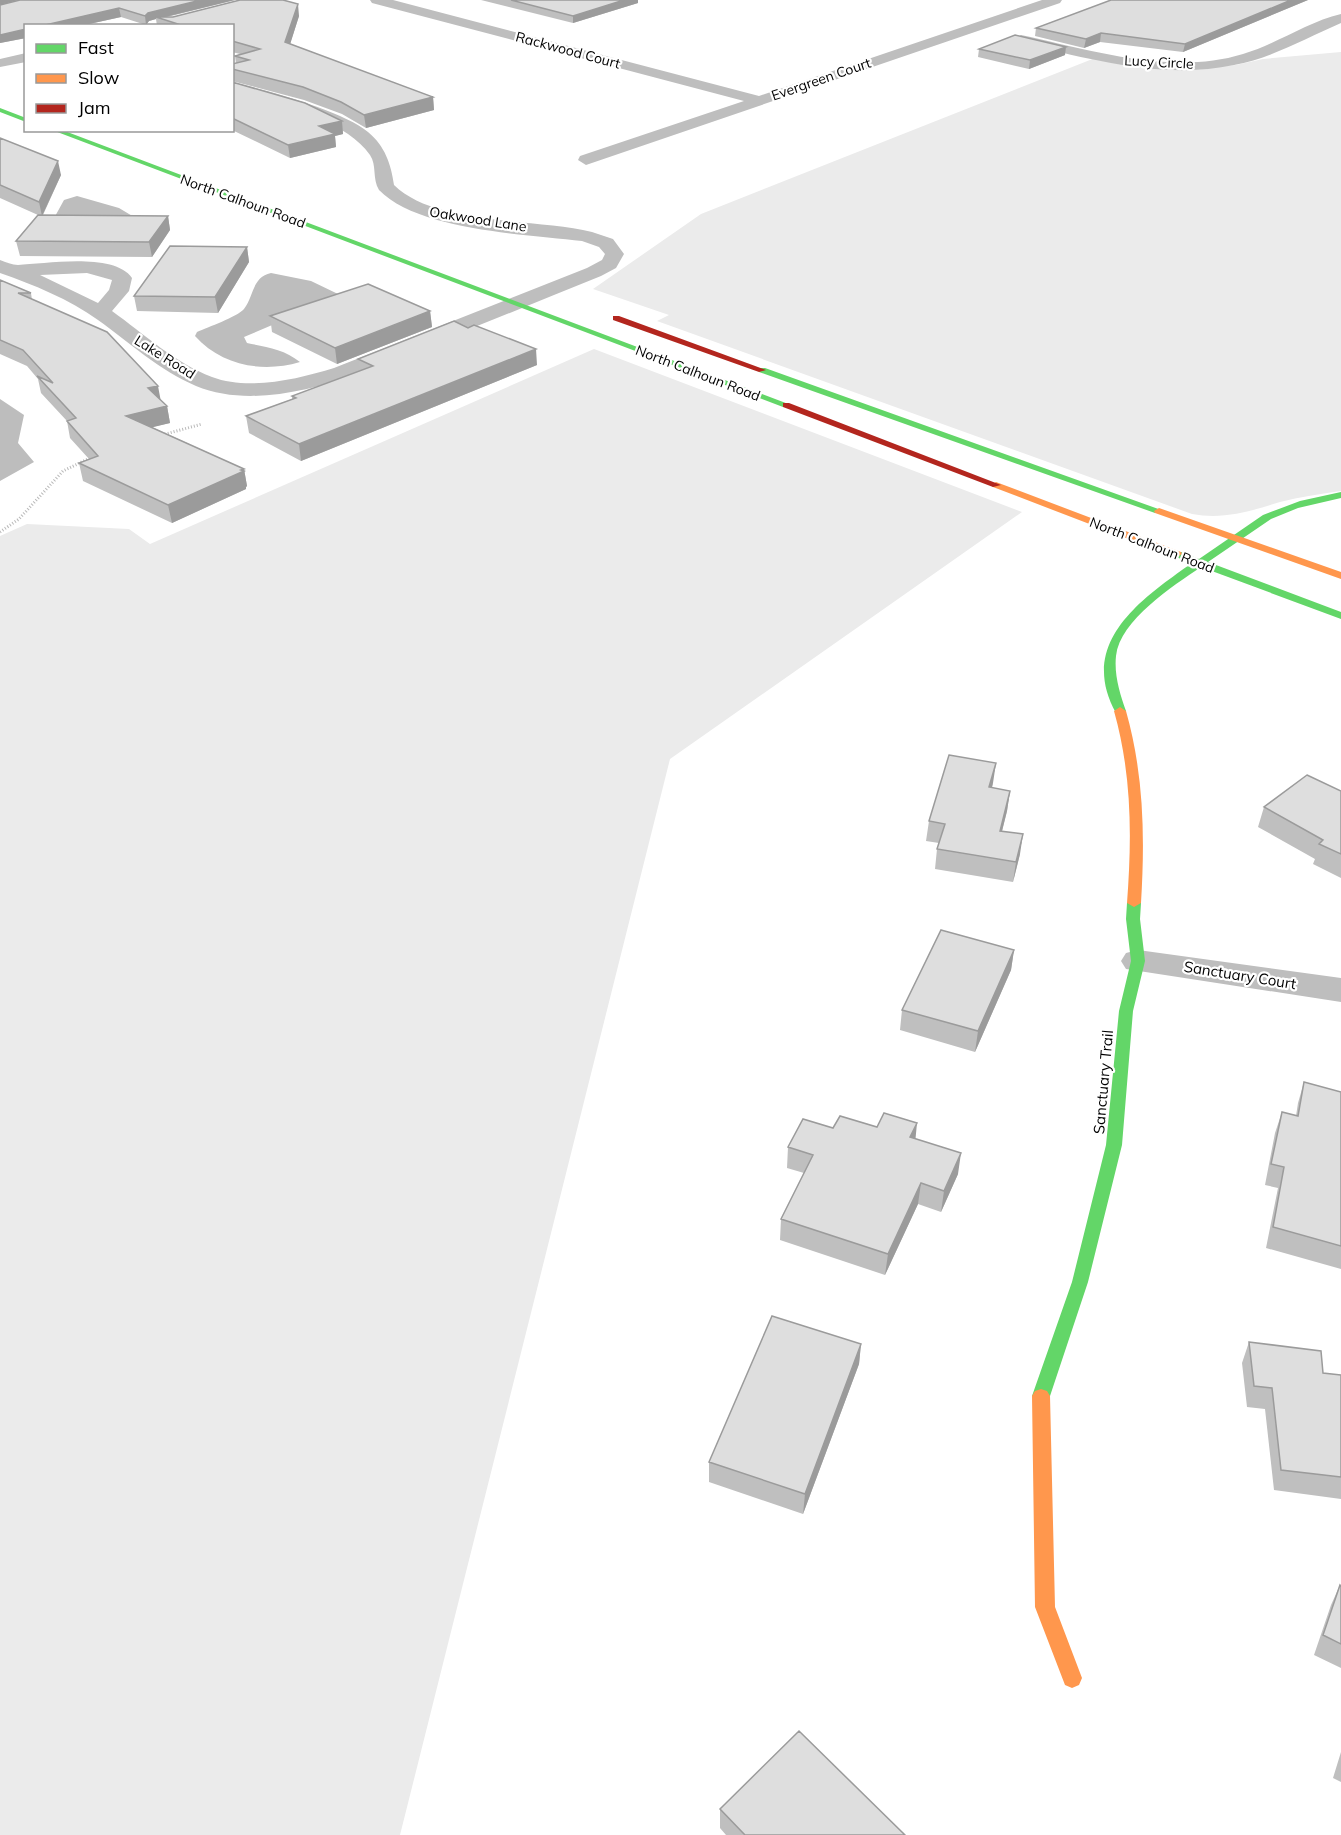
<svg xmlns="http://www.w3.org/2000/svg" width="1341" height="1835" viewBox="0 0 1341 1835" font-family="Mulish,sans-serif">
  <rect width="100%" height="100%" fill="#fff"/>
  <path fill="#ebebeb" d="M1341,52V491C1320,494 1300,497 1280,502C1250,511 1224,520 1192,514L657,321L669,315L593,289L701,214L1095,58L1190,68L1236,65L1263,59Z
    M594,349L1022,512L670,759L400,1835H0V536L27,524L129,529L150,544Z"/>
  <path fill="#bdbdbd" d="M77,196L119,208L134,217L53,220L64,200Z
    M271,273L311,281L338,294V297L244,337L247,343C266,347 284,349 300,362C263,373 222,366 195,336L197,332C208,327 237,317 244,309C254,296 252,277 271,273Z
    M0,399L24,415L18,443L34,462L0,481Z"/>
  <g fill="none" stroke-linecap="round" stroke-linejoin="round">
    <path stroke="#b9b9b9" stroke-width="3" stroke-dasharray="1 2" stroke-linecap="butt" d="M162,435L202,424
      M0,532L19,519L63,471L92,457"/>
    <path fill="#bebebe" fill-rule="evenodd" d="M370,0H393L759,96L1042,0H1062L1060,3L586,165L578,160L580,156L744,101L372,3Z
      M1341,14V23C1306,38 1272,58 1234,65C1163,80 1090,59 1021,43L1014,39L1021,35C1091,50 1172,76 1243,54C1277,44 1307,22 1341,14Z
      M26,53V62L0,67V59Z
      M232,82C266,90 343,111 368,132C385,146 391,164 394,185C436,226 535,218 592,232L613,239L624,254L616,268L601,276C552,296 502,316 453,336C381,365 274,418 196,386C159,370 130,343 98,320C69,299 34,285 0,273V260C6,262 12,265 18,265C45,264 114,252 132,278L129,291L112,311C144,334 175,363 212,377C249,391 298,379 334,368L587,268L602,260L605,254L599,247L582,241C526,234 419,231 379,190C372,179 377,165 370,155C343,117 275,105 232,91ZM87,273L112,280L109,290L98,303L40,275Z
      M1138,950L1341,978V1002L1126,969L1121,961L1126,953Z"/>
    <path fill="#63d668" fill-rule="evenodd" d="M0,108L26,118V122L0,112Z
      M52,130H62L791,405L783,407Z
      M759,368H765L1164,511L1163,513H1155L759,372Z
      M1341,492V498L1298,508L1271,519L1208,562L1341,612V619L1201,567C1173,586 1120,620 1116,656C1114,675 1120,694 1126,711L1124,713H1116C1077,643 1141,599 1192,563L1173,556V552H1181L1199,559L1263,515L1300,501Z
      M1134,899L1141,903L1140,919L1145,961L1133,1011L1122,1145L1088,1282L1050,1396L1047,1401L1041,1403L1035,1401L1032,1396L1072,1282L1106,1145L1119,1011L1131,961L1126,919L1127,903Z"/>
    <path fill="#ff974d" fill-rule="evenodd" d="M996,482L1181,552L1182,554L1177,557L1173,556L993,487L991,485Z
      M1159,508L1341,572V579L1155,513L1154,511Z
      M1120,707L1126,711C1144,775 1145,837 1141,903L1134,907L1127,903C1132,837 1132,775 1114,711Z
      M1041,1389L1047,1391L1050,1396L1055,1607L1082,1678L1079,1685L1072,1688L1065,1685L1035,1607L1032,1396L1035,1391Z"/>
    <path fill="#b3261e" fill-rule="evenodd" d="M613,316H619L766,370L759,372L613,320Z
      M783,403H789L1001,485L993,487L783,407Z"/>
  </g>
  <path fill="#bfbfbf" d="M235,0L167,17L299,16L290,44L433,97L434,110L366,128L342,114L304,100L232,81V64H236L235,56L240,54L232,52V26H157L156,19L149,21L146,25L121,17L80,26H26V38L0,43V5Z
    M481,0H638V3L573,23Z
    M1111,0H1308L1183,52L1100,42L1084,48L1035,36L1036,28Z
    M979,49L1065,55L1029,69L978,57Z
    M232,82L342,121L343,134L335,136L336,147L290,158L232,130Z
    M0,138L61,175L43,215L168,216L170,230L152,257L20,256L16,241L38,215L0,198Z
    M247,247L249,262L218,313L137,311L134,296Z
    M0,280L31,293L32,300L161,400L167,406L170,423L152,427L244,469L247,486L246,487V489L172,523L83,481L79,463L89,459L70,438L67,421L41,393L38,379L27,366L0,354Z
    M430,311L432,327L337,364L272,332L270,316Z
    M468,328L537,365L301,461L249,433L246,416L292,399V396L360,371L358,359Z
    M993,783L992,788L1010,791L1007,811L1002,831L1020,854L1013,882L935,869L937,849L939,843L926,841L929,821Z
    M1341,791V878L1313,864L1315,859L1258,827L1264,807Z
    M1014,950L1011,970L975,1052L900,1030L902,1010Z
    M1304,1082L1341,1092V1269L1266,1248L1278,1188L1265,1185L1275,1133L1282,1112L1296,1116L1298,1103Z
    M915,1138L958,1174L941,1212L918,1204L885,1275L780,1240L781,1219L804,1173L787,1168L788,1147Z
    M1249,1342L1323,1373L1341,1375V1499L1274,1490L1265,1409L1247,1407L1242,1363Z
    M861,1344L859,1364L803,1514L709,1482V1462Z
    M1340,1585L1341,1586V1668L1314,1655L1331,1605Z
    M1341,1752V1782L1333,1778Z
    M720,1809L905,1835H726L720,1828Z"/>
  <path fill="#9b9b9b" d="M0,0H19L0,5Z
    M201,0H235L161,18L156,17V19L149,21L146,25L145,16L148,13Z
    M624,0H638V3L573,23V16Z
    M1291,0H1308L1183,52L1185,44Z
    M298,4L299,16L287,54L285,42Z
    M119,8L121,17L80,26H41Z
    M26,29V38L0,43V35Z
    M1101,33L1100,42L1084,48L1086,39Z
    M1066,47L1065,55L1029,69L1030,60Z
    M433,97L434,110L366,128L364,115Z
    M342,121L343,134L335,136L336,147L290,158L288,145L319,126Z
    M58,161L61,175L42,216L39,202Z
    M168,216L170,230L152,257L149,242Z
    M247,247L249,262L218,313L215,297Z
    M430,311L432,327L337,364L335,348Z
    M536,349L537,365L301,461L299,444Z
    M158,386L161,402L148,388Z
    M167,406L170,423L129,433L126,416Z
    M244,469L247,486L246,487V489L172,523L168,505Z
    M996,763L993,783L986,807L989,787Z
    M1010,791L1007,811L997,851L1000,831Z
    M1023,834L1020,854L1013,882L1016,862Z
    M1014,950L1011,970L975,1052L978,1031Z
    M917,1123L915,1144L910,1137Z
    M961,1153L958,1174L941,1212L944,1191Z
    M921,1183L918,1204L885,1275L888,1254Z
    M861,1344L859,1364L803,1514L805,1494Z"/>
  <path fill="#dedede" stroke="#9b9b9b" stroke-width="1.5" d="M20,0H201L148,13L145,16L119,8L41,26H26V29L0,35V5Z
    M240,0H283L298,4L285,42L433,97L364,115L341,102L303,87L232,69V64L249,60L235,56L260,49L232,41V26H184L156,17H173Z
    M511,0H624L573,16Z
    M1111,0H1291L1185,44L1101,33L1086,39L1036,28Z
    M1015,35L1066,47L1030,60L979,49Z
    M232,82L305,103L342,121L319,126L335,134L288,145L232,118Z
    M0,138L58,161L39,202L0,185Z
    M38,215L168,216L149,242L16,241Z
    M170,246L247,247L215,297L134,296Z
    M0,280L31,293H18L107,332L158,386L148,388L167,406L126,416L244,469L241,470L244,471L168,505L79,463L98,456L67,421L76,418L37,376L53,383L23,350L0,340Z
    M368,284L430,311L335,348L270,316Z
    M454,321L468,328L474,325L536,349L299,444L246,416L296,398L292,396L373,366L358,359Z
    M949,755L996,763L989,787L1010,791L1000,831L1023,834L1016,862L937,849L945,824L929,821Z
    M1307,775L1341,791V854L1319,844L1323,840L1264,807Z
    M941,930L1014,950L978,1031L902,1010Z
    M1304,1082L1341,1092V1246L1273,1227L1284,1167L1271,1164L1282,1112L1298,1116Z
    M884,1113L917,1123L910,1137L961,1153L944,1191L921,1183L888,1254L781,1219L813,1155L788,1147L803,1119L833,1128L840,1116L877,1127Z
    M772,1316L861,1344L805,1494L709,1462Z
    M1249,1342L1321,1351L1323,1373L1341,1375V1477L1281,1470L1272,1388L1254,1386Z
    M1340,1585L1341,1586V1644L1323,1635Z
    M799,1731L905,1835H745L720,1809Z"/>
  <g text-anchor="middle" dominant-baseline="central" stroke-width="4.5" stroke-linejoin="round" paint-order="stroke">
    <g font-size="14" fill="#000" stroke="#fff">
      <text transform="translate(568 50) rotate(15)">Rackwood Court</text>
      <text transform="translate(1159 62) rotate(3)">Lucy Circle</text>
      <text transform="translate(821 79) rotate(-19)">Evergreen Court</text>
      <text transform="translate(243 201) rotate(20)">North Calhoun Road</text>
      <text transform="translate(478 219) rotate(9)">Oakwood Lane</text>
      <text transform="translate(165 357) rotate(32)">Lake Road</text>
      <text transform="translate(698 373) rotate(21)">North Calhoun Road</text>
      <text transform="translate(1152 545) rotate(21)">North Calhoun Road</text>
    </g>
    <g font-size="15" fill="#000" stroke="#fff">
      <text transform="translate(1240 975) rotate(9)">Sanctuary Court</text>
      <text transform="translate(1103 1082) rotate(-85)">Sanctuary Trail</text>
    </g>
  </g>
  <rect x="24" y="24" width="210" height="108" fill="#ffffff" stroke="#999999" stroke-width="1.5"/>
  <rect x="36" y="44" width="30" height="9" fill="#63d668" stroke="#999999" stroke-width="1.5"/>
  <text x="78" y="54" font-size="18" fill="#000000">Fast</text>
  <rect x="36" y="74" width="30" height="9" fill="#ff974d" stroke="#999999" stroke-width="1.5"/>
  <text x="78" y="84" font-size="18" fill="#000000">Slow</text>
  <rect x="36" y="104" width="30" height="9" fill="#b3261e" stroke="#999999" stroke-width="1.5"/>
  <text x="78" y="114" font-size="18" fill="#000000">Jam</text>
</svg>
